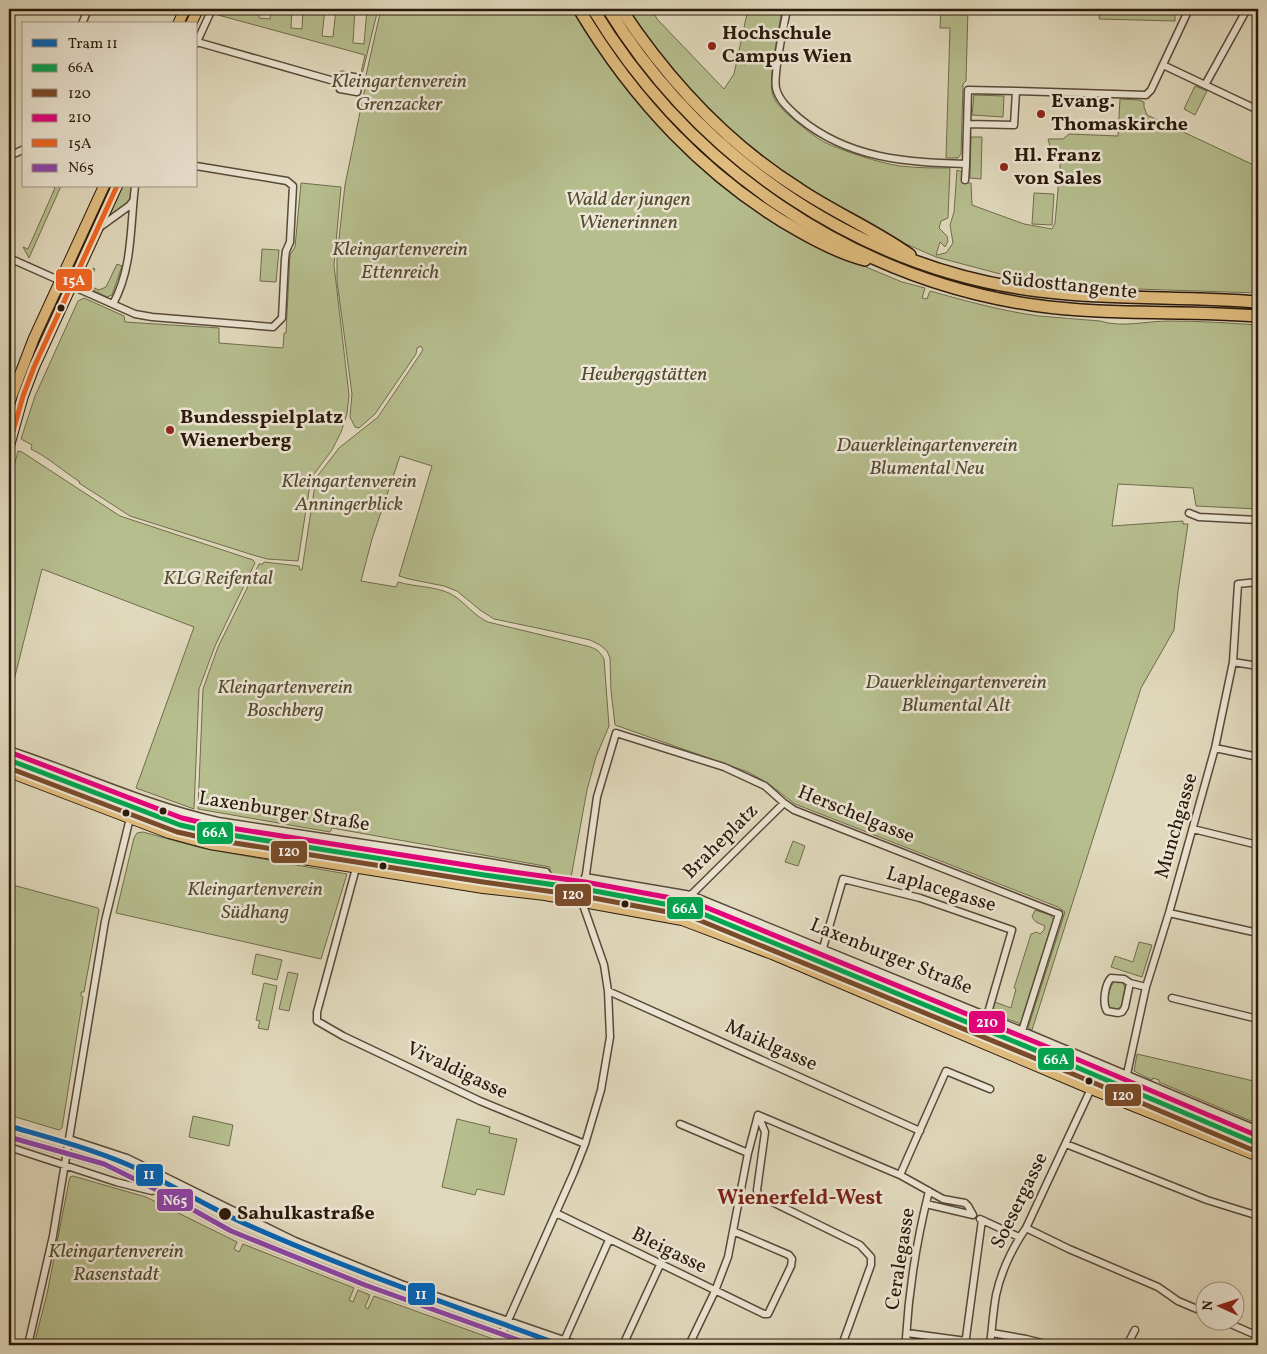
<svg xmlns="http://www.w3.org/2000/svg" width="1267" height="1354" viewBox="0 0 1267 1354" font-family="Vollkorn,serif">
  <rect width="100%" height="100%" fill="#e1d9bd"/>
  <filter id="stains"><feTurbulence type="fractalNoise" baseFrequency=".004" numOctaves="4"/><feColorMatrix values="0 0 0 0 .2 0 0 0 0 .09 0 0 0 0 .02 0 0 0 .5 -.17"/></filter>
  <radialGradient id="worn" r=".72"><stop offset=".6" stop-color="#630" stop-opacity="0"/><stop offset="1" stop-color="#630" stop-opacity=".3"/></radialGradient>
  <path fill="#b6be8e" stroke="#706c4c" d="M221,9H231L238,12L240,9H259V18L270,19L271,9H292L291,28L302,29L303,9H325L322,36L333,37L336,9H355L353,43L364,44L367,9H378L360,83V77L365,55L218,15Z
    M381,9H574L633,95L690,157L725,186L854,262L902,282L925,288L922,298L927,299L930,291C966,301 1002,311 1039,316C1059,318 1080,319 1100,321C1122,328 1146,321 1169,321C1199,321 1229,323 1258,325V509L1196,506L1193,488L1118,484L1112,526L1183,521V524H1188L1178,591L1174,630L1141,688L1032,1030L1028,1028L1065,912L1058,907L795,804L769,784L748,772L615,725L611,691L610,658L607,651L600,645L590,640L542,629L494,619L480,610L457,591L444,586L409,579L399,576L432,466L400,456L372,539L361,581L396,587L398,582C415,587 435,586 451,594C465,602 474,616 488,622L587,646C595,648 600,651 604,659L609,726L596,757L587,790L570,883L559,882L550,871V867L332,828L330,832L198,809L203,689L218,647L259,564H263L264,562L299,566L300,570H302L316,478L339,448L378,417L423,350L421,346L417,348L416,354L375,414L359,428L355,427L350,417L352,394L337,281V256L345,185L365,88L364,84Z
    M626,9H652L657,19L724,89L734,74L748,9H782C779,29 769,75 772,92C774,103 785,112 793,119C803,127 813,136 824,142C843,151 879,163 900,166C917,168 934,168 950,168L948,218L941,221L939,228L947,236L948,241L945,247L940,242L936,255L946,253L953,243L950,225L954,212L957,170L962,172V183H971L972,205L1024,224L1052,229L1055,223L1061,156L1051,150L1048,139H1063L1069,134L1118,136L1120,99L1139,100L1144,102V107L1147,115L1258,167V293L1076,287L1023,280L936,257L892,238L788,180L708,111L671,71Z
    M941,9H968L966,81L963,84L961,154L958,158H946L950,28H940Z
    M1100,9H1175V21L1099,19Z
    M1195,86L1207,91L1195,115L1184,109Z
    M974,95L1004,96L1003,117L972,115Z
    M971,137H982L981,179L970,178Z
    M301,183L341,187L334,265L349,395L347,414L341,432L332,450L311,478L298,561L267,559L253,555L130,516L79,483L80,482C63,471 49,458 31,449L32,445L21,439L35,396L78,301L84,298L124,316L125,322L219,328V343L283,348L284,333H286L290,255L295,247Z
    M52,186H61L29,258L23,247L28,249L55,188Z
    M122,186H133L129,202L111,215L110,214Z
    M1034,193L1054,194L1052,225L1032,224Z
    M262,249L279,250L276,282L260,281Z
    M117,264L122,266L112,295L107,297L87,287L86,283L93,268L95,269L90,280L92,287L99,290L106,287Z
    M18,451L22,452L120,516L253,560L255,563L215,646L199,689L194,809L136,788L194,627L42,569L9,700V486Z
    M181,815L214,823L528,873L543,875L544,877L543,879L229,830L179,819Z
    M143,832L201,848L347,874L321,959L116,913L134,838L137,833Z
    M793,841L805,846L798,866L785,862Z
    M9,884L98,908L99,910L84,992H81V996L83,997L62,1128L59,1130L9,1115Z
    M1035,910L1050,915L1054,920L1021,1024L992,1013L995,1002L1011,1008L1016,989L1014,988L1031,934L1037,932L1040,934L1044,930L1045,926L1036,922L1032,917Z
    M1139,942L1152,945L1142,977L1111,967L1115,956L1133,962Z
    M256,954L282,960L277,980L252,974Z
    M288,972L298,974L289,1011L279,1009Z
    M1115,981L1122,982L1125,987L1122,1006L1116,1010L1110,1008C1106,1002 1109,986 1115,981Z
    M264,983L277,986L268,1030L258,1028L260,1021L256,1020Z
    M1137,1054L1258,1082V1124L1159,1082V1080L1153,1078L1152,1080L1134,1071Z
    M193,1116L233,1125L229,1146L189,1137Z
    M457,1119L490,1127L489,1133L517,1139L504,1195L477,1189L475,1195L442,1187Z
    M73,1176L146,1197L237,1242L234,1249L239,1252L243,1244L354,1288L349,1300L353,1302L358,1290L370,1295L365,1307L368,1309L374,1296L507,1344V1345H34L47,1294L69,1181L70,1177Z"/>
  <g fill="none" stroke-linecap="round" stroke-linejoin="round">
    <defs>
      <path id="minor" d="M787,9C784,26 773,73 776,88C779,101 790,110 799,118C849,159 905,162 966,164L968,90L1016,91L1014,125L967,124
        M82,24L88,9
        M197,42L341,83L356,85
        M196,44L212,9
        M1163,65L1258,110
        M342,75L360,78L357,92L340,89Z
        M1205,85L1247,9
        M1016,91L1146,95L1151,90L1189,9
        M9,154L16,153L24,149
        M965,180L966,164
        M100,227L129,206L133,201
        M9,258L135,314L152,317L273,327L282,318L285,259L286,251L290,242L293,186L287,181L196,166
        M113,304C133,267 130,227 135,186
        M1189,513L1199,517L1258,520
        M1233,662L1258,666
        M1215,748L1258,757
        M9,750C79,773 146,805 218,821L488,862L546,872L557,886
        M1193,829L1258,845
        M356,868L317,1012V1021L343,1036L480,1101L585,1144
        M585,877L691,895L987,1016L1258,1130
        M686,908L691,895L784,803
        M1169,913L1258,933
        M823,948L843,879L920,898L1012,930L987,1016
        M1130,983L1125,1007L1122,1012L1118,1013L1107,1011C1102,1003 1105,984 1111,978L1124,979L1130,983L1146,987
        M608,991L920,1131
        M1172,998L1258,1019
        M1127,1074L1146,987L1169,913L1215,748L1233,662L1238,584L1258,582
        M758,1115L765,1132L757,1190L758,1195L860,1245L871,1257V1265L842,1345
        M758,1115L900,1175L943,1199L965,1203L968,1206L973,1215L926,1204
        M680,1124L748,1153
        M9,1137L104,1164L163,1193L231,1231L365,1285L532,1345
        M69,1139L127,1158L295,1241L401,1284L578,1345
        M1066,1144L1207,1200L1252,1214L1258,1213
        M9,1147L116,1182L152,1191
        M9,1159L11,1148
        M900,1175L946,1071L990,1089
        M929,1191C917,1239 909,1288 906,1338L908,1341L930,1345
        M556,1213L764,1314H768L791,1266L792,1259L789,1255L733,1231
        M980,1219L1019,1237
        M1026,1228L1069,1249L1158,1287L1178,1301L1204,1312
        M1226,1322L1258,1336
        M907,1333L966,1341
        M992,1333L1026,1339L1050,1345
        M502,1334L574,1172L585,1144L601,1090L610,1037L608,991L604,965L582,902L597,797L616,733L724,767L765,786L784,803L794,810L1059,914L1022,1031
        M564,1341L609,1240
        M965,1344L978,1345
        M28,1345L53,1236L105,921L130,818L131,795
        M623,1345L660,1265
        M689,1345L715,1291L728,1257L748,1153L758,1115
        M965,1345L982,1220
        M990,1345C992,1329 993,1312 996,1295C1001,1272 1013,1247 1026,1228L1097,1076
        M1127,1345L1135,1330"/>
      <path id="primary" d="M178,24L185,9
        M191,24L198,9
        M9,403L34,338L104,186
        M9,446L23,396L34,367L117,186
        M9,760L180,825L211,832L484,875L584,889L691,909L1064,1062L1258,1144
        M9,772L169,833L210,844L483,888L545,895L682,920L772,954L1091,1089L1258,1156"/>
      <path id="motorway" d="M579,9C633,100 707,179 799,231C820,243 842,254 865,260
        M593,9C688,166 850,278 1033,305C1108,316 1183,310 1258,316
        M608,9C702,161 861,269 1039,291C1112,300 1185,296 1258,302
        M621,9C668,80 726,143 799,189C835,213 875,230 910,255"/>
    </defs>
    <use href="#minor" stroke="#584938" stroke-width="9"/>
    <use href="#primary" stroke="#2b190b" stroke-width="12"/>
    <use href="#motorway" stroke="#2b190b" stroke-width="14"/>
    <use href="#minor" stroke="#ece6d4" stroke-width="6"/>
    <use href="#primary" stroke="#e0bc7e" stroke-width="10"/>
    <use href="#motorway" stroke="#e0bc7e" stroke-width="11"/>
    <defs>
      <path id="bus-1" d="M9,760L180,825L211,832L484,875L584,889L691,909L1064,1062L1258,1144"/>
      <path id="bus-2" d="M9,768L177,832L209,839L483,882L583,896L689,916L1061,1069L1255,1151"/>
      <path id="bus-3" d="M12,753L182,818L212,825L485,868L585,882L693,902L1067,1055L1258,1136"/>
      <path id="bus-4" d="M9,446L23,396L34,367L117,186"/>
      <path id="bus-5" d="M9,1137L104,1164L163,1193L231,1231L365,1285L532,1345"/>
    </defs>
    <use href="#bus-1" stroke="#ece6d4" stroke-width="9"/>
    <use href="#bus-2" stroke="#ece6d4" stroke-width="9"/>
    <use href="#bus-3" stroke="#ece6d4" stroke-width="9"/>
    <use href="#bus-4" stroke="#ece6d4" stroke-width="9"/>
    <use href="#bus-5" stroke="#ece6d4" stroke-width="9"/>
    <use href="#bus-1" stroke="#00a651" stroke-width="5"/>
    <use href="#bus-2" stroke="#7a4b2a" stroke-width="5"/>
    <use href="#bus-3" stroke="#e5007d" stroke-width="5"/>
    <use href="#bus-4" stroke="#f26522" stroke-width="5"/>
    <use href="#bus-5" stroke="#8e44ad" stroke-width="5"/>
    <defs>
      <path id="tram-1" d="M9,1126C50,1138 92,1149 131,1166C172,1184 209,1208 250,1226C351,1271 457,1307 561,1345"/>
    </defs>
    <use href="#tram-1" stroke="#ece6d4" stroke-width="9"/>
    <use href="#tram-1" stroke="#0065bd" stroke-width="5"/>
  </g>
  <g fill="#8f2418" stroke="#ece6d4" stroke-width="2">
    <circle cx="712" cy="46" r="5"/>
    <circle cx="1041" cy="114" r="5"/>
    <circle cx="1004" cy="167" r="5"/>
    <circle cx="170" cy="430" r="5"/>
  </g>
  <g fill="#2b190b" stroke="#ece6d4" stroke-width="2">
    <circle cx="61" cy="308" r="4.5"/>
    <circle cx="163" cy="811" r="4.5"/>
    <circle cx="126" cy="813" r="4.5"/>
    <circle cx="383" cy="866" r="4.5"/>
    <circle cx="625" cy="904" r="4.5"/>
    <circle cx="1089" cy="1081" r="4.5"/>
    <circle cx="225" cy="1214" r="7"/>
  </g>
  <g text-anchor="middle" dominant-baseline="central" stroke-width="5" stroke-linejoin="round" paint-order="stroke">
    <g font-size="20" font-weight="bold" fill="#2b190b" stroke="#ece6d4" text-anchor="start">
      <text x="722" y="34">Hochschule<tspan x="722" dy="23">Campus Wien</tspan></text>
      <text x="1051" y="102">Evang.<tspan x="1051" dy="23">Thomaskirche</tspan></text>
      <text x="1014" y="156">Hl. Franz<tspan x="1014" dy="23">von Sales</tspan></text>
      <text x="180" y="418">Bundesspielplatz<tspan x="180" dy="23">Wienerberg</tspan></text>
    </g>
    <g font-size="20" font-style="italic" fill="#554b32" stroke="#ece6d4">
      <text x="399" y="82">Kleingartenverein<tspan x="399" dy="23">Grenzacker</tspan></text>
      <text x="628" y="200">Wald der jungen<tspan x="628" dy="23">Wienerinnen</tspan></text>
      <text x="400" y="250">Kleingartenverein<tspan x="400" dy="23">Ettenreich</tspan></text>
      <text x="644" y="375">Heuberggstätten</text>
      <text x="927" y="446">Dauerkleingartenverein<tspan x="927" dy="23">Blumental Neu</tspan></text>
      <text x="349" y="482">Kleingartenverein<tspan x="349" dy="23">Anningerblick</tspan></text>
      <text x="218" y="579">KLG Reifental</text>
      <text x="956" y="683">Dauerkleingartenverein<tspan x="956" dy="23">Blumental Alt</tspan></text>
      <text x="285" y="688">Kleingartenverein<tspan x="285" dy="23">Boschberg</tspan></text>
      <text x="255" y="890">Kleingartenverein<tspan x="255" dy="23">Südhang</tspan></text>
      <text x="116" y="1252">Kleingartenverein<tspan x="116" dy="23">Rasenstadt</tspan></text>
    </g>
    <g font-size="20" fill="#2b190b" stroke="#ece6d4">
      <text transform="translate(1069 286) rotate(6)">Südosttangente</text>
      <text transform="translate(284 812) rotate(9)">Laxenburger Straße</text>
      <text transform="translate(856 815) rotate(22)">Herschelgasse</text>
      <text transform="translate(1177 826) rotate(-74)">Munchgasse</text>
      <text transform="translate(721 842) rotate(-45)">Braheplatz</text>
      <text transform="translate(941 890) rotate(17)">Laplacegasse</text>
      <text transform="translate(891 957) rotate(22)">Laxenburger Straße</text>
      <text transform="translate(771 1046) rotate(24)">Maiklgasse</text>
      <text transform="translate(457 1071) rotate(25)">Vivaldigasse</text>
      <text transform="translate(1020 1201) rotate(-64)">Soesergasse</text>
      <text transform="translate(669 1251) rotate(26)">Bleigasse</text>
      <text transform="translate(901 1259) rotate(-81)">Ceralegasse</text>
    </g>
    <g font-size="20" font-weight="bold" fill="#2b190b" stroke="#ece6d4" text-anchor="start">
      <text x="237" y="1214">Sahulkastraße</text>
    </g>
    <g font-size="21" font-weight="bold" fill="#7a1f14" stroke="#ece6d4">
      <text x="800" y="1198">Wienerfeld-West</text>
    </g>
  </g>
  <g stroke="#ece6d4" stroke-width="2">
    <rect x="55" y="268" width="38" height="24" rx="5" fill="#f26522"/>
    <rect x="196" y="821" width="38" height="24" rx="5" fill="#00a651"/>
    <rect x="270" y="840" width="38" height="24" rx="5" fill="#7a4b2a"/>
    <rect x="554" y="883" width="38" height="24" rx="5" fill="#7a4b2a"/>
    <rect x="666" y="896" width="38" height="24" rx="5" fill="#00a651"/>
    <rect x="968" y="1010" width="38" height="24" rx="5" fill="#e5007d"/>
    <rect x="1037" y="1047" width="38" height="24" rx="5" fill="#00a651"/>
    <rect x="1104" y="1083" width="38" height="24" rx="5" fill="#7a4b2a"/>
    <rect x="135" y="1163" width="29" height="24" rx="5" fill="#0065bd"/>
    <rect x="156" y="1188" width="38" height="24" rx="5" fill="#8e44ad"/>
    <rect x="407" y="1282" width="29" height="24" rx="5" fill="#0065bd"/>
  </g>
  <g font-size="14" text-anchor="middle" font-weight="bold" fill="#fff">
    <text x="74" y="285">15A</text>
    <text x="215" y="837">66A</text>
    <text x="289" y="856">120</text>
    <text x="573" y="899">120</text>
    <text x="685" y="913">66A</text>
    <text x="987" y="1027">210</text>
    <text x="1056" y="1064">66A</text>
    <text x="1123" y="1100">120</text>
    <text x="149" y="1179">11</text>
    <text x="175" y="1205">N65</text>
    <text x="421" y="1299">11</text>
  </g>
  <rect width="1267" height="1354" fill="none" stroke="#e1d9bd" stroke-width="30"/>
  <rect x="10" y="10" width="1247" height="1334" fill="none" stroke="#2b190b" stroke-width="2.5"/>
  <rect x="15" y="15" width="1237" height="1324" fill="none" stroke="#2b190b"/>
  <rect x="22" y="22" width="175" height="165" fill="#ece6d4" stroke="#9f9484"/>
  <rect x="32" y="39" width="25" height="8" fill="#0065bd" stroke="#9f9484"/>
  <text x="68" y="48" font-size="15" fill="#2b190b">Tram 11</text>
  <rect x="32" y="64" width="25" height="8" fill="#00a651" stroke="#9f9484"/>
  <text x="68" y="72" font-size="15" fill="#2b190b">66A</text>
  <rect x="32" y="89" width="25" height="8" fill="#7a4b2a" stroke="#9f9484"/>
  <text x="68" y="98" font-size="15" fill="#2b190b">120</text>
  <rect x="32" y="114" width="25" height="8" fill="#e5007d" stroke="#9f9484"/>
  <text x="68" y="122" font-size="15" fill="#2b190b">210</text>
  <rect x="32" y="139" width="25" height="8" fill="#f26522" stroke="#9f9484"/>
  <text x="68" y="148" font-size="15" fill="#2b190b">15A</text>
  <rect x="32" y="164" width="25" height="8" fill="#8e44ad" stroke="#9f9484"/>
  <text x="68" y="172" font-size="15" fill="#2b190b">N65</text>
  <g transform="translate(1220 1306) rotate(273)"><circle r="24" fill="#ece6d4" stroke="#9f9484"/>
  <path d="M0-4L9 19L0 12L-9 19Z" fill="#8f2418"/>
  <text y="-8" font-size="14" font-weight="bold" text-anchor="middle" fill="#2b190b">N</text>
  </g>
  <rect width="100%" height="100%" filter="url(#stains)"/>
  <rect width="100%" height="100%" fill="url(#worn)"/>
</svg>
